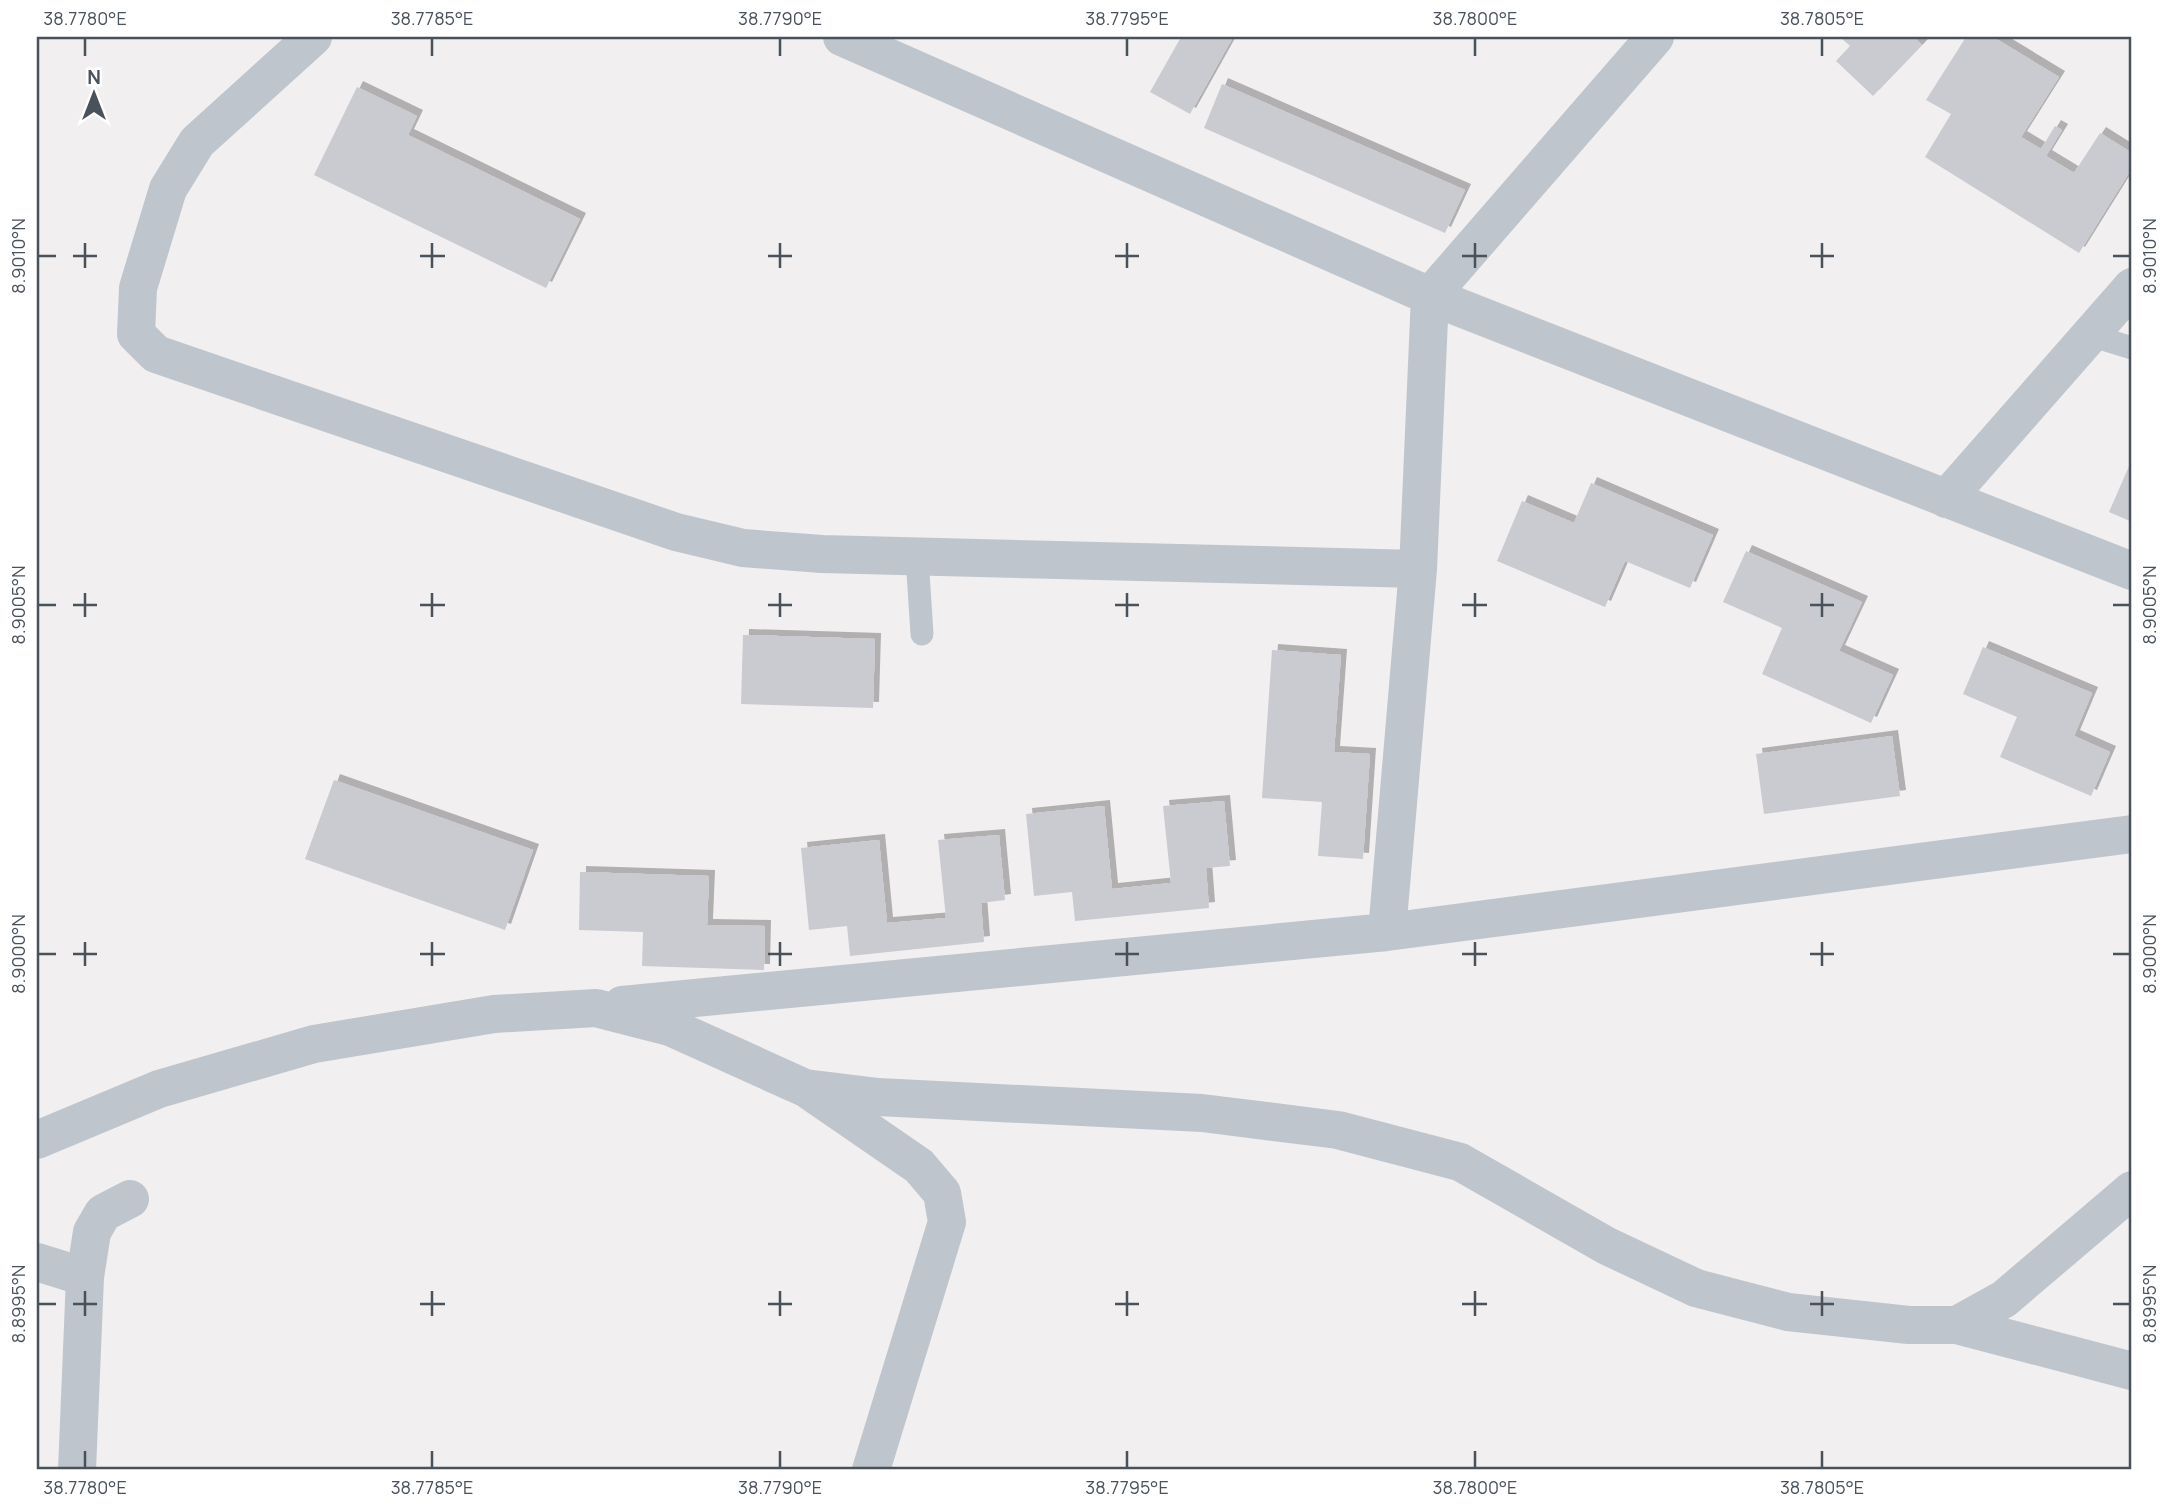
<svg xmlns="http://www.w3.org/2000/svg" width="2169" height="1507" viewBox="0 0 2169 1507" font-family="Manrope,sans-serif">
  <defs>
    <filter id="shadow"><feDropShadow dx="6" dy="-6" stdDeviation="0" flood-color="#0004"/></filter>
  </defs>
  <rect width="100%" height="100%" fill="#f1efef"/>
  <path fill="#cacbd1" filter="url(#shadow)" d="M1181,37H1233L1190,114L1150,92Z
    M1840,37H1914L1922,45L1873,96L1836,61L1850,46Z
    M1966,37H1993L2059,77L2021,137L2041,149L2055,126L2062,130L2046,156L2074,173L2100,133L2132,153V168L2079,253L1925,157L1951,114L1926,100Z
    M1222,84L1465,190L1445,233L1204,128Z
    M357,87L417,116L408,135L580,219L546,288L314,175Z
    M2130,464L2132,465V522L2109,512Z
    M1591,483L1713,535L1690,588L1625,561L1605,607L1497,561L1522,501L1574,523Z
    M1746,551L1862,602L1839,651L1893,675L1871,723L1762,674L1782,628L1723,602Z
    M743,635L875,639L873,708L741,704Z
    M1983,647L2092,693L2074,736L2110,752L2091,796L2000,757L2017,717L1963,694Z
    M1272,650L1341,655L1334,752L1370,754L1363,859L1318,856L1322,802L1262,798Z
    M1892,736L1900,796L1764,814L1756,754Z
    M334,780L533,850L505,930L305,859Z
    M1224,801L1230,866L1206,868L1209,908L1075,921L1072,892L1034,896L1026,814L1104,806L1112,889L1171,883L1163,806Z
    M999,835L1005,900L981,903L984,942L850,956L847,926L809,930L801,848L879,840L887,923L946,918L938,840Z
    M580,872L709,876L707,925L765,926L764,970L642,966L643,932L579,930Z"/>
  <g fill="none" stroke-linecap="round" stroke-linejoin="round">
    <path stroke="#bfc5cc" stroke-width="23" d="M2090,335L2132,348
      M917,557L922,634"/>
    <path stroke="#bfc5cc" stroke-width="38" d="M313,37L197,142L168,189L138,288L136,334L156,354L676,532L743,548L822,554L1418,569
      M842,37L1430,296L2132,571
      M1946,499L2132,287
      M1387,932L1418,569L1430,296L1655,37
      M622,1005L1387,932L2132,834
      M810,1091L919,1166L942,1193L947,1222L871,1470
      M37,1140L159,1089L314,1044L494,1014L596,1008L670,1027L805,1088L878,1097L1202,1113L1338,1130L1460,1162L1607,1246L1696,1288L1788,1312L1909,1325H1957L2004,1299L2132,1190
      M37,1262L85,1277
      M1957,1325L2132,1371
      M77,1470L85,1277L92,1232L103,1213L130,1199"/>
  </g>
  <path fill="none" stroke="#49515a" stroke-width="2.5" d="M85,38V56M432,38V56M780,38V56M1127,38V56M1475,38V56M1822,38V56M85,243V268M432,243V268M780,243V268M1127,243V268M1475,243V268M1822,243V268M38,256H56M73,256H97M420,256H445M768,256H792M1115,256H1139M1462,256H1487M1810,256H1834M2113,256H2130M85,593V617M432,593V617M780,593V617M1127,593V617M1475,593V617M1822,593V617M38,605H56M73,605H97M420,605H445M768,605H792M1115,605H1139M1462,605H1487M1810,605H1834M2113,605H2130M85,942V966M432,942V966M780,942V966M1127,942V966M1475,942V966M1822,942V966M38,954H56M73,954H97M420,954H445M768,954H792M1115,954H1139M1462,954H1487M1810,954H1834M2113,954H2130M85,1291V1316M432,1291V1316M780,1291V1316M1127,1291V1316M1475,1291V1316M1822,1291V1316M38,1304H56M73,1304H97M420,1304H445M768,1304H792M1115,1304H1139M1462,1304H1487M1810,1304H1834M2113,1304H2130M85,1451V1468M432,1451V1468M780,1451V1468M1127,1451V1468M1475,1451V1468M1822,1451V1468"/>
  <rect width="2169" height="1507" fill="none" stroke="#ffffff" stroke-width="77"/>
  <g transform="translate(94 94)" stroke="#ffffff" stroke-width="5" paint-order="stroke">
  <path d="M0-5L12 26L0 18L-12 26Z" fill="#49515a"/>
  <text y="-10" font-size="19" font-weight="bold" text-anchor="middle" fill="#49515a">N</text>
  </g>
  <rect x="38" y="38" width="2092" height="1430" fill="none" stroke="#49515a" stroke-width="2.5"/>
  <g font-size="18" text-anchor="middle" fill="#49515a">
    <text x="85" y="25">38.7780°E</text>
    <text x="432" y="25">38.7785°E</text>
    <text x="780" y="25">38.7790°E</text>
    <text x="1127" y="25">38.7795°E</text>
    <text x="1475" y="25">38.7800°E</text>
    <text x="1822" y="25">38.7805°E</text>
    <text transform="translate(19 256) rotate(-90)" y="6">8.9010°N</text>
    <text transform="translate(2150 256) rotate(-90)" y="6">8.9010°N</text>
    <text transform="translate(19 605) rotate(-90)" y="6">8.9005°N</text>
    <text transform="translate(2150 605) rotate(-90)" y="6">8.9005°N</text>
    <text transform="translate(19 954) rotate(-90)" y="6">8.9000°N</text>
    <text transform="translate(2150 954) rotate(-90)" y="6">8.9000°N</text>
    <text transform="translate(19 1304) rotate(-90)" y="6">8.8995°N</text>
    <text transform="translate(2150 1304) rotate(-90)" y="6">8.8995°N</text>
    <text x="85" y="1494">38.7780°E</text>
    <text x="432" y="1494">38.7785°E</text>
    <text x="780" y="1494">38.7790°E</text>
    <text x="1127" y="1494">38.7795°E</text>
    <text x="1475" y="1494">38.7800°E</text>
    <text x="1822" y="1494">38.7805°E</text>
  </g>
</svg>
